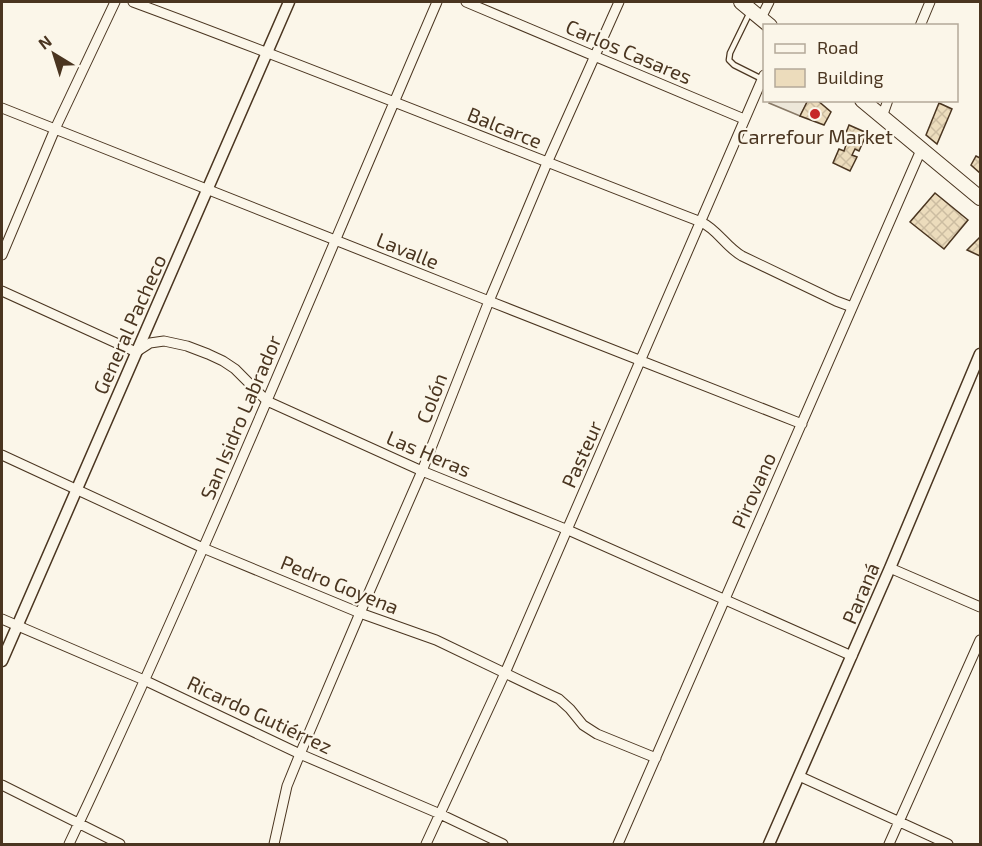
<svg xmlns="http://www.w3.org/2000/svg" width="982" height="846" viewBox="0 0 982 846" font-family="'Exo 2',sans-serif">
  <defs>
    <pattern id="building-cross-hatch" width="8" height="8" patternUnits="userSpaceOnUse" patternTransform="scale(1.5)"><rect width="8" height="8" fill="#ecdcbc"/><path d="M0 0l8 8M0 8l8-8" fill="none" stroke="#ccbda1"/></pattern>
  </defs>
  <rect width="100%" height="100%" fill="#fbf6e9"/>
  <path fill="#ede7d9" stroke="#887966" stroke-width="1.5" d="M770,101H808L800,116L769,103Z"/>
  <path fill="url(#building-cross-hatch)" stroke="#4a3520" stroke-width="1.5" d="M808,100H817L831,112L824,125L800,116Z
    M939,103L952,109L937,144L926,135Z
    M849,125L867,133L859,151L855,149L852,155L857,157L850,171L833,163L839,149L844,151L846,145L842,143Z
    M976,156L980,158V173L971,165Z
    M935,193L968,220L944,249L910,222Z
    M980,237V256L967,250Z"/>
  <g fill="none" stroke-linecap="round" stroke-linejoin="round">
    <defs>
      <path id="service" d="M750,12L730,53L729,60L734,65L762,79"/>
      <path id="minor" d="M133,2C323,72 511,149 701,222C717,229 726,247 742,256L836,301L852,307
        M466,2L744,119
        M761,18L769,2
        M920,26L930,2
        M2,108L489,301L802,424
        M882,117L888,100
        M2,255L55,129L115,2
        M2,291L136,352L150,343L164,341L187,346L208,354L223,361L235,369L267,401L422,471L568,530L852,656
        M2,455L203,548L360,613L436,640L559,699L570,709L583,725L597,734L656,758
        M890,568L980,607
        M2,619L144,680L300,754L440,814L503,844
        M799,776L948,844
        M2,785L120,844
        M69,844C200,567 316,283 437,2
        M274,844L287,786L300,754L360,613L422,471L489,301L547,163L619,2
        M426,844L505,673L764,75
        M618,844L921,150
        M889,844L980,640"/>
      <path id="tertiary" d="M2,661L289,2
        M769,844L890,568L980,354"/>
      <path id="primary" d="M741,2L770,26
        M862,100L980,198"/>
    </defs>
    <use href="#service" stroke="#4a3520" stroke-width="7"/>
    <use href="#minor" stroke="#4a3520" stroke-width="11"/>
    <use href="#tertiary" stroke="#4a3520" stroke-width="13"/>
    <use href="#primary" stroke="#4a3520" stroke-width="16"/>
    <use href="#service" stroke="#fbf6e9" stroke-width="4.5"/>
    <use href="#minor" stroke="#fbf6e9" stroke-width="9"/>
    <use href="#tertiary" stroke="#fbf6e9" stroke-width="10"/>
    <use href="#primary" stroke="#fbf6e9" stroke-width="14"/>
  </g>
  <circle fill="#c62828" stroke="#fbf6e9" stroke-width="2" cx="815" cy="114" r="6"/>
  <g text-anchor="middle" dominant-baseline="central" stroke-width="4.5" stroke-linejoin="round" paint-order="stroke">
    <g font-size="20" fill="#4a3520" stroke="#fbf6e9">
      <text transform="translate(629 51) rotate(23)">Carlos Casares</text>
      <text transform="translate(505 127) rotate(22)">Balcarce</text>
      <text transform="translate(408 250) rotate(22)">Lavalle</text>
      <text transform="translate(129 324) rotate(-66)">General Pacheco</text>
      <text transform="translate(431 398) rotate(-69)">Colón</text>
      <text transform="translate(240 417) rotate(-67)">San Isidro Labrador</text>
      <text transform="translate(429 453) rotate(23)">Las Heras</text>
      <text transform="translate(581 454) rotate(-66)">Pasteur</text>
      <text transform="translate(753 490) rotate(-66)">Pirovano</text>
      <text transform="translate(340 584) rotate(22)">Pedro Goyena</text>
      <text transform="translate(860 593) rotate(-67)">Paraná</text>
      <text transform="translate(260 714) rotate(25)">Ricardo Gutiérrez</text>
    </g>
    <g font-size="20" fill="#4a3520" stroke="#fbf6e9">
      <text x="815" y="136">Carrefour Market</text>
    </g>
  </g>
  <rect width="982" height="846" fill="none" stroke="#4a3520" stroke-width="6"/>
  <rect x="763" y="24" width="195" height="78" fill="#fbf6e9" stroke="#b4a999" stroke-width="1.5"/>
  <rect x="775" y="44" width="30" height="9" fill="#fbf6e9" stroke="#b4a999" stroke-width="1.5"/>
  <text x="817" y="54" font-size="18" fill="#4a3520">Road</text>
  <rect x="775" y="69" width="30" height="18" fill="#ecdcbc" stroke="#b4a999" stroke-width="1.5"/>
  <text x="817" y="84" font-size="18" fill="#4a3520">Building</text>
  <g transform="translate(54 54) rotate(322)" stroke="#fbf6e9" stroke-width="4.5" paint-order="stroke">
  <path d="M0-4.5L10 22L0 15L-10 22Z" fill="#4a3520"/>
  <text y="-9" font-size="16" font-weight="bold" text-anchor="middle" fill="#4a3520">N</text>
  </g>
</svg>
